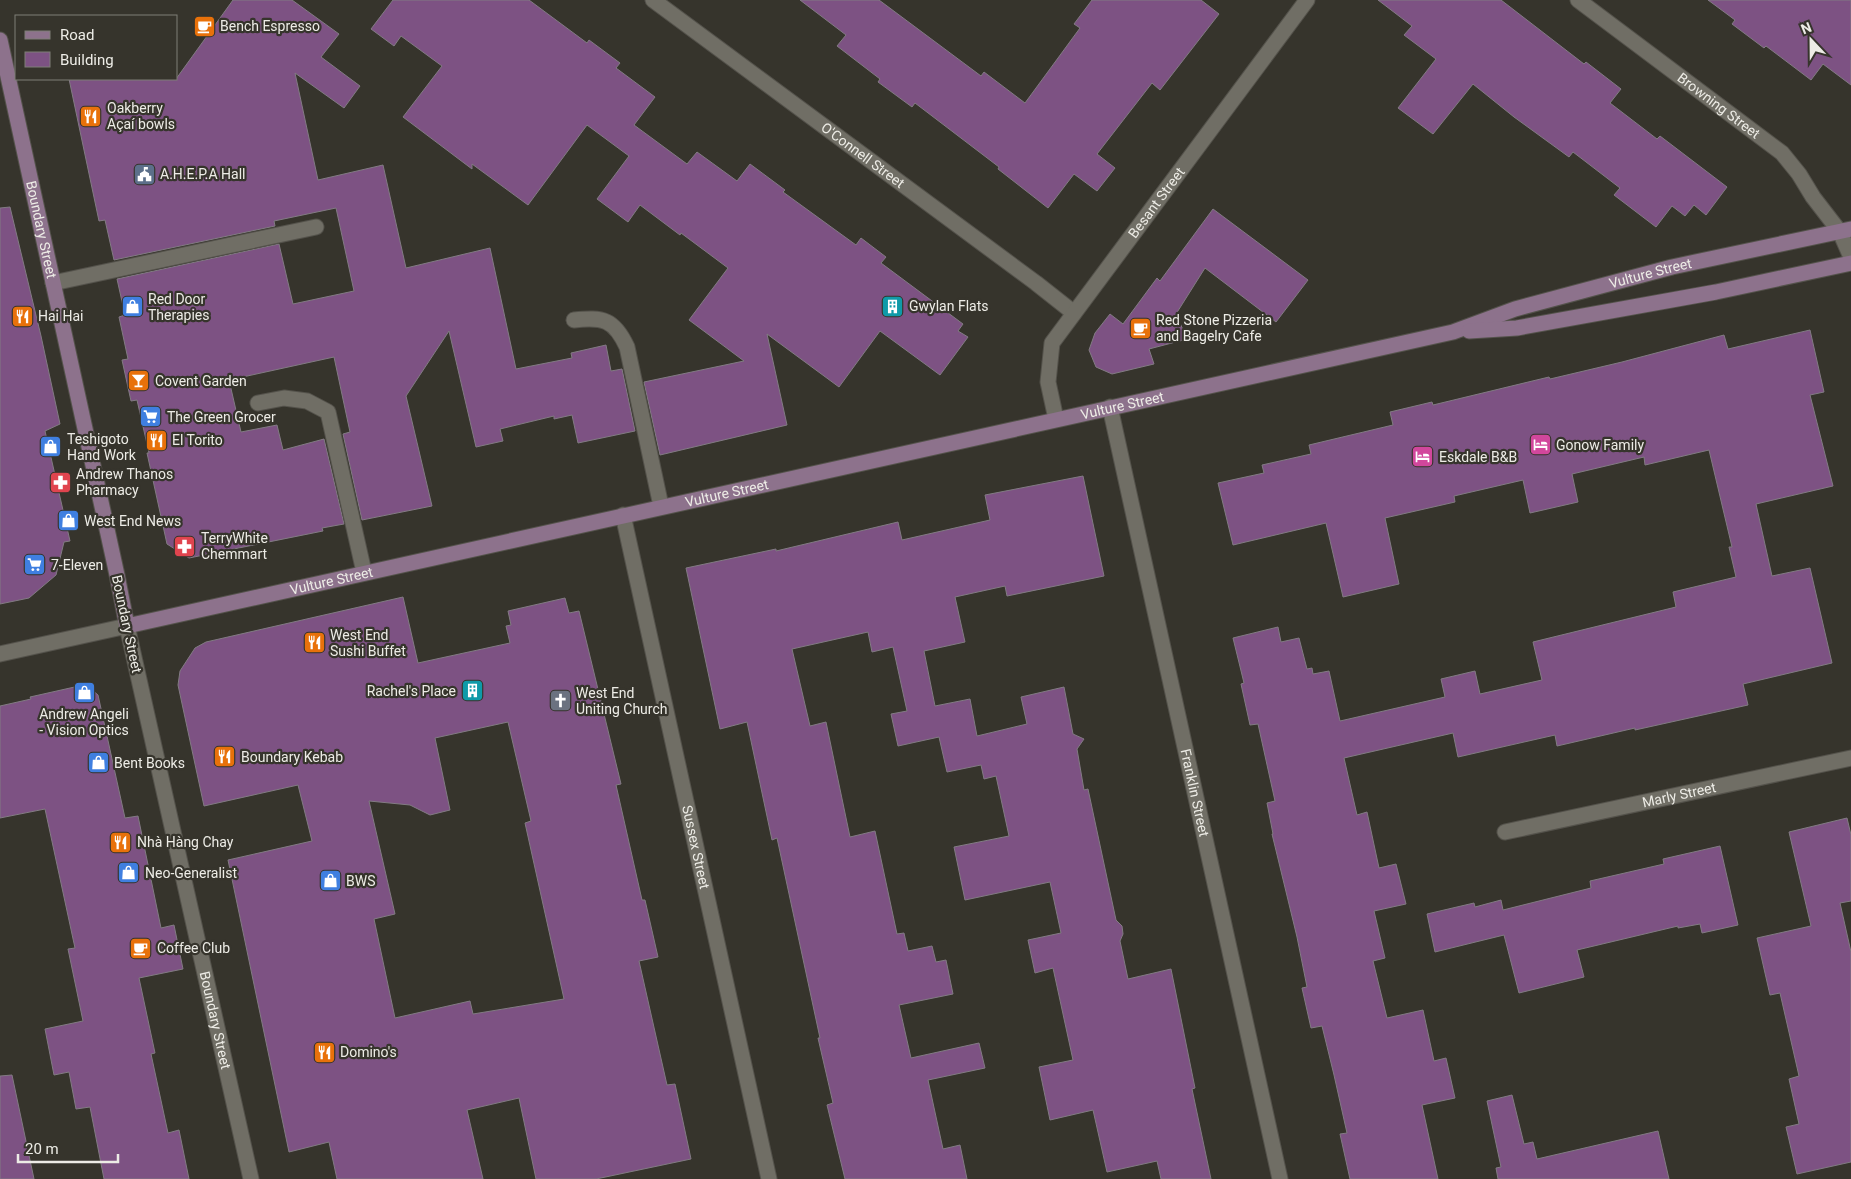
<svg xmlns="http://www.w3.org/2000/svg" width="1851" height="1179" viewBox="0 0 1851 1179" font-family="Roboto,sans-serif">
  <rect width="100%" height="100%" fill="#36342c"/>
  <path fill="#7d5283" stroke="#827b83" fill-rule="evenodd" d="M233,0H292L339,34L321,57L360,86L344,108L295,73L318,180L383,165L406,268L490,248L516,369L572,358L571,353L606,345L611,371L622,369L635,431L578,443L572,415L554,419V416L500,429L503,441L476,447L449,331L406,396L432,506L362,520L343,434L350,432L334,357L229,380L241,432L277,425L283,450L324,439L344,524L322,528L323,531L189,558L167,544L147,453H149L137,400L131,401L122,360L128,359L119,317L125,315L117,279L279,244L293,304L354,291L336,208L274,221L275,226L114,260L105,220L99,221L69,79H176Z
    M393,0H529L587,43L589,40L620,63L616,68L655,97L634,125L687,164L697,152L737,181L750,164L785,190L783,192L856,245L861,238L886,257L881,263L963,324L958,331L968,337L940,375L880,331L839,387L767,334L787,425L660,455L644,382L744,361L689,320L728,268L681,233L680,235L640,205L628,222L597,199L629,156L587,125L528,205L472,164V169L403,117L442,66L401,36L394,46L371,29Z
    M800,0H879L981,76L984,72L1025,103L1080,28L1074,24L1092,0H1201L1219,14L1160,90L1152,83L1097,154L1115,168L1097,191L1074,174L1048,208L998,169L999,167L915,103L912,107L878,82L880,79L837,46L846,35Z
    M1378,0H1501L1584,64L1586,62L1621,89L1610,103L1657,139L1660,136L1727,187L1706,215L1694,205L1685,216L1672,206L1656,227L1614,195L1620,188L1573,152L1569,157L1514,117L1473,84L1433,134L1398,108L1436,59L1404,35L1412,26Z
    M1708,0H1851V85L1823,64L1811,80L1766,46L1764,48L1732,24L1735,20Z
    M10,207L41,336L60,424L45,431L70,541L64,542L56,575L29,598L0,604V208Z
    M1213,209L1308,280L1276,322L1205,268L1176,314L1187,339L1149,349L1154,364L1112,374L1096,367L1089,350L1095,333L1110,314L1123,324L1157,278L1160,281Z
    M1810,330L1824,392L1810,395L1833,486L1756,504L1772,576L1810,568L1832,663L1743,684L1748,705L1635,730V728L1557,746L1555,735L1458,757L1453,733L1344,758L1357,815L1367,812L1379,868L1396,864L1406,904L1374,911L1385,958L1373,961L1387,1018L1423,1010L1434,1061L1446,1058L1455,1098L1422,1105L1438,1179H1350L1340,1134L1347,1133L1334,1075L1322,1026L1311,1028L1302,988L1307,987L1297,937L1272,834H1273L1267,803L1275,801L1258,724L1250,725L1241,684L1244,683L1233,638L1278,627L1281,642L1299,638L1307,669L1312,668L1313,674L1329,671L1340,721L1445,697L1441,679L1475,671L1480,694L1542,680L1533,642L1676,607L1673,592L1736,577L1729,547H1732L1709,450L1645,465L1644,457L1572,474L1578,502L1530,513L1523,480L1454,496L1455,502L1385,518L1399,584L1343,597L1326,523L1233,545L1218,483L1264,473L1262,465L1311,454L1309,445L1393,425L1390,412L1432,402L1433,405L1549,377L1550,379L1622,362L1724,335L1728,349Z
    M1083,476L1104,576L1007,596L1005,586L955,597L965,642L924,651L935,706L970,699L977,736L1027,724L1021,697L1064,687L1073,734L1084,739L1077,749L1084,790L1088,789L1116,920L1122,926L1123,934L1120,941L1128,979L1171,969L1195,1088L1192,1089L1211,1179H1161L1157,1161L1107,1172L1093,1110L1050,1120L1039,1067L1073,1060L1053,968L1035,973L1028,940L1061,933L1050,882L965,900L954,847L1009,836L996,776L984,779L981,765L947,772L939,737L898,746L891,714L907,711L893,647L872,652L868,632L792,649L810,726L826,722L850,837L875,831L897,934L904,933L908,951L932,946L936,962L946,960L953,994L899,1005L911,1058L979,1043L985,1068L928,1080L943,1149L960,1145L967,1179H845L827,1105L833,1103L818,1038H820L777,838L772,840L747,722L720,729L686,568L776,549V551L898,522L902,540L990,520L985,495Z
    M403,597L418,663L510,643L506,626L511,625L508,611L565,598L569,613L579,611L621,784L616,785L642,900H645L658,957L639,961L667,1085L675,1084L691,1159L596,1179H536L519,1098L467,1110L483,1179H337L329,1142L289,1152L228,860L312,841L298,785L204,806L178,685L180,671L195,648L206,642ZM508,722L531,821L525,823L564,999L473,1014L470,1001L395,1018L374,919L395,914L369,801L410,805L430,815L450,810L435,738Z
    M79,686L90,688L98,695L125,818L138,816L161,928L174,925L183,969L139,978L155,1053L151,1054L168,1133L179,1130L189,1179H104L90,1107L76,1109L69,1072L54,1075L45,1029L83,1021L68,949L75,948L45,809L0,818V706L31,699L30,697Z
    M1847,818L1851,835V901L1840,903L1851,952V1162L1797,1174L1786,1127L1799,1124L1789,1079L1799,1076L1780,993L1770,995L1757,938L1811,926L1789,832Z
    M1720,846L1738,925L1702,933L1700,924L1678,928V926L1577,950L1584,977L1519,993L1504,935L1435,952L1427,914L1474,903L1475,907L1501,900L1503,910L1591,888L1590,881L1664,864L1663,859Z
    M12,1075L34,1179H0V1076Z
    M1512,1095L1524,1144L1533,1142L1537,1159L1658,1131L1669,1179H1498L1496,1168L1501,1167L1487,1101Z"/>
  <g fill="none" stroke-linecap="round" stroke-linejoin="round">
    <defs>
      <path id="service" d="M53,283L316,227
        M574,320C603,317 614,319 627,347L661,506
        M258,403L284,398L307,401L328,412L364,572"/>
      <g id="minor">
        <path id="s1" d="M653,0L1036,283L1074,313"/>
        <path id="s2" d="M1578,0L1782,153L1799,174L1813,197L1840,232L1851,257"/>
        <path id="s3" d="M1110,407L1280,1179"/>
        <path id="s4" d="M1056,419L1048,382L1052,343L1307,0"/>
        <path id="s5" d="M623,515L769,1179"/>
        <path id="s6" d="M1505,832L1851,758"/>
      </g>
      <g id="tertiary">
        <path id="s7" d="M0,654L127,626L251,1179"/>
      </g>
      <g id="secondary">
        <path id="s8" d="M0,40L117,575L127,626L1453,332L1515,309L1672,267L1851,229"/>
        <path d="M1469,331L1517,328L1716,292L1851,263"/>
      </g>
    </defs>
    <use href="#service" stroke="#54524b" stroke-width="17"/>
    <use href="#minor" stroke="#54524b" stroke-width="17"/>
    <use href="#tertiary" stroke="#54524b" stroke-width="17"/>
    <use href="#secondary" stroke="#54524b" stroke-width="17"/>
    <use href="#service" stroke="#706e65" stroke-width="15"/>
    <use href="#minor" stroke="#706e65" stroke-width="15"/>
    <use href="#tertiary" stroke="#706e65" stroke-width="15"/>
    <use href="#secondary" stroke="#8d728c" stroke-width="15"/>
  </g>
  <defs>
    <symbol id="cafe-square" viewBox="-11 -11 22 22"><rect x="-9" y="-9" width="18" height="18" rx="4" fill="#e8710a" stroke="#36342c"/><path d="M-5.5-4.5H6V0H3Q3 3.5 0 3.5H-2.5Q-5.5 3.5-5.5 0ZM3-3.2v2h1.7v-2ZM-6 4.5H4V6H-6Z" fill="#fff"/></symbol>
    <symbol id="restaurant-square" viewBox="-11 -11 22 22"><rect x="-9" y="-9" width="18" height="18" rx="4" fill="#e8710a" stroke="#36342c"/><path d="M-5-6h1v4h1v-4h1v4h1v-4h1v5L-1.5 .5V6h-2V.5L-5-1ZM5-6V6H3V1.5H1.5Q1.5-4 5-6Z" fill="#fff"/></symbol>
    <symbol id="civic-square" viewBox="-11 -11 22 22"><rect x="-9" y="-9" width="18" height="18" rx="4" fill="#5c6f8a" stroke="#36342c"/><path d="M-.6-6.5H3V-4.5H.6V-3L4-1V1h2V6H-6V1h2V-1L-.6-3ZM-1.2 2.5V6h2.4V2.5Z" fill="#fff"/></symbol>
    <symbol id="building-square" viewBox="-11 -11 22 22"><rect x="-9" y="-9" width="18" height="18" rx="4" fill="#0f9aa8" stroke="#36342c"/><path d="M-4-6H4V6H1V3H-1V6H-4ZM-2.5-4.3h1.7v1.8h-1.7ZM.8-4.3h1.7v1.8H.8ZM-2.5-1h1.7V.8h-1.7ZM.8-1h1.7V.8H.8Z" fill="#fff"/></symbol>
    <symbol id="shop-square" viewBox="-11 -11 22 22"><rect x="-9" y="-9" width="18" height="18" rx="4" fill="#3f7fe0" stroke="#36342c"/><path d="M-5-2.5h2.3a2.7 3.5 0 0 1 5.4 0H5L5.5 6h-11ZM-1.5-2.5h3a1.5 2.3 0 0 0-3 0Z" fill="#fff"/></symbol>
    <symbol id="bar-square" viewBox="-11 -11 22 22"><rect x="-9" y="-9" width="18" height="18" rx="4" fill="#e8710a" stroke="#36342c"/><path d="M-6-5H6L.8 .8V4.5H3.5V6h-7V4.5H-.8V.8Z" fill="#fff"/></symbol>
    <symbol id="supermarket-square" viewBox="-11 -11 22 22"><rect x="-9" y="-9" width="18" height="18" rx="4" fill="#3f7fe0" stroke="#36342c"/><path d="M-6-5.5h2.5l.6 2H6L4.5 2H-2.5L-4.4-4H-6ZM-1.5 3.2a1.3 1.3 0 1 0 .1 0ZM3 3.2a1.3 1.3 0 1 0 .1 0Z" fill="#fff"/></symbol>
    <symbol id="hotel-square" viewBox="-11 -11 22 22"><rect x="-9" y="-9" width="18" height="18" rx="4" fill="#d1479c" stroke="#36342c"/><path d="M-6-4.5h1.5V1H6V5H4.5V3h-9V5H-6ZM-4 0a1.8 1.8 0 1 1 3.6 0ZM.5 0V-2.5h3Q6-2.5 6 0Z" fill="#fff"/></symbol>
    <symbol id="pharmacy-square" viewBox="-11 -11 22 22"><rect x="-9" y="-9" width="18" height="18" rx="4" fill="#e0444e" stroke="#36342c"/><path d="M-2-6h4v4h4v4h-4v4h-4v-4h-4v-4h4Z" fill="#fff"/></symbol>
    <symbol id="church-square" viewBox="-11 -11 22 22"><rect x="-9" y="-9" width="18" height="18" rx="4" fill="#6b7280" stroke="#36342c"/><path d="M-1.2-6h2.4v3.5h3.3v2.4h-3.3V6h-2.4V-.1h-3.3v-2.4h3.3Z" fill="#fff"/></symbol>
  </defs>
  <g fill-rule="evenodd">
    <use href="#cafe-square" x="192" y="14" width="25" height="25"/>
    <use href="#restaurant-square" x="78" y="104" width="25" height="25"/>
    <use href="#civic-square" x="132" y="162" width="25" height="25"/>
    <use href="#building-square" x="880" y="294" width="25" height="25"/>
    <use href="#shop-square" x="120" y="294" width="25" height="25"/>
    <use href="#restaurant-square" x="10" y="304" width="25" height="25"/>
    <use href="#cafe-square" x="1128" y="316" width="25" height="25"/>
    <use href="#bar-square" x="126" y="368" width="25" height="25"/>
    <use href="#supermarket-square" x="138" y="404" width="25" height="25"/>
    <use href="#restaurant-square" x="144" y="428" width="25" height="25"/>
    <use href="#hotel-square" x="1528" y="432" width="25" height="25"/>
    <use href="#shop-square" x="38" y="434" width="25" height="25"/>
    <use href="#hotel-square" x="1410" y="444" width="25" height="25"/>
    <use href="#pharmacy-square" x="48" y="470" width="25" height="25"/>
    <use href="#shop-square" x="56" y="508" width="25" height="25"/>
    <use href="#pharmacy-square" x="172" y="534" width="25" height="25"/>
    <use href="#supermarket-square" x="22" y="552" width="25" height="25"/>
    <use href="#restaurant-square" x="302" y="630" width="25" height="25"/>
    <use href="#building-square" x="460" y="678" width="25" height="25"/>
    <use href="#shop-square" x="72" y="680" width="25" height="25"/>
    <use href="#church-square" x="548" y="688" width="25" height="25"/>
    <use href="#restaurant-square" x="212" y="744" width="25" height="25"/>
    <use href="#shop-square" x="86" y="750" width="25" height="25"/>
    <use href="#restaurant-square" x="108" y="830" width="25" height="25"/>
    <use href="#shop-square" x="116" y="860" width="25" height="25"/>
    <use href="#shop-square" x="318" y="868" width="25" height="25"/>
    <use href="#cafe-square" x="128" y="936" width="25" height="25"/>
    <use href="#restaurant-square" x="312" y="1040" width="25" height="25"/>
  </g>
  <g text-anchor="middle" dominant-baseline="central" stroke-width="4.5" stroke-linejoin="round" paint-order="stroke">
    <g font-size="14" fill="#edece6" stroke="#36342c" text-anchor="start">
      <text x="220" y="26">Bench Espresso</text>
      <text x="107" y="108">Oakberry<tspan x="107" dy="16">Açaí bowls</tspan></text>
      <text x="160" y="174">A.H.E.P.A Hall</text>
      <text x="148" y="299">Red Door<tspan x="148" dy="16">Therapies</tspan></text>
      <text x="909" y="306">Gwylan Flats</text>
      <text x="38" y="316">Hai Hai</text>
      <text x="1156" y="320">Red Stone Pizzeria<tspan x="1156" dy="16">and Bagelry Cafe</tspan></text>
      <text x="155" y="381">Covent Garden</text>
      <text x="167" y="417">The Green Grocer</text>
      <text x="67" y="439">Teshigoto<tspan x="67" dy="16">Hand Work</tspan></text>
      <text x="172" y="440">El Torito</text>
      <text x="1556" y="445">Gonow Family</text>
      <text x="1439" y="457">Eskdale B&amp;B</text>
      <text x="76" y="474">Andrew Thanos<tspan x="76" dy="16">Pharmacy</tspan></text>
      <text x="84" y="521">West End News</text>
      <text x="201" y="538">TerryWhite<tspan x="201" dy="16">Chemmart</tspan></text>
      <text x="51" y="565">7-Eleven</text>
      <text x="330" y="635">West End<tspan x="330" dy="16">Sushi Buffet</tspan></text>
      <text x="456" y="691" text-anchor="end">Rachel's Place</text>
      <text x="576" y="693">West End<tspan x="576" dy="16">Uniting Church</tspan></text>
      <text x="84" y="714" text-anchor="middle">Andrew Angeli<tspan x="84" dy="16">- Vision Optics</tspan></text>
      <text x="241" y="757">Boundary Kebab</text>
      <text x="114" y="763">Bent Books</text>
      <text x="137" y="842">Nhà Hàng Chay</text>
      <text x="145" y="873">Neo-Generalist</text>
      <text x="346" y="881">BWS</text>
      <text x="157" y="948">Coffee Club</text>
      <text x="340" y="1052">Domino's</text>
    </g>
    <g font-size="14" fill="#edece6" stroke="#36342c">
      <text stroke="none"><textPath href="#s2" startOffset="176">Browning Street</textPath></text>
      <text stroke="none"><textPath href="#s1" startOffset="261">O'Connell Street</textPath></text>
      <text stroke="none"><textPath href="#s4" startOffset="252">Besant Street</textPath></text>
      <text stroke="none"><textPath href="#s8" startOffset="194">Boundary Street</textPath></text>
      <text stroke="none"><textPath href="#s8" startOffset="2164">Vulture Street</textPath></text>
      <text stroke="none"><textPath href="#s8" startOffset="1619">Vulture Street</textPath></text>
      <text stroke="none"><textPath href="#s8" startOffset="1214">Vulture Street</textPath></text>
      <text stroke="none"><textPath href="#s8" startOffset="809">Vulture Street</textPath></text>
      <text transform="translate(127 624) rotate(78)">Boundary Street</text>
      <text stroke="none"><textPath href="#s3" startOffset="395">Franklin Street</textPath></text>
      <text stroke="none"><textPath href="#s6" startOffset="178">Marly Street</textPath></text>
      <text stroke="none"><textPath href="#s5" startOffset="340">Sussex Street</textPath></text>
      <text stroke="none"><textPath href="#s7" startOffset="534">Boundary Street</textPath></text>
    </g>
  </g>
  <rect x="15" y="15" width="162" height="65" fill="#36342c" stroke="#7f7e76"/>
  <rect x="25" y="31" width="25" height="8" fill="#8d728c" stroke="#7f7e76"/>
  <text x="60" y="40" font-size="15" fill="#edece6">Road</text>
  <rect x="25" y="52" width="25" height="15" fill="#7d5283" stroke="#7f7e76"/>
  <text x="60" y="65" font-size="15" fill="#edece6">Building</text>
  <g transform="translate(1811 40) rotate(338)" stroke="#36342c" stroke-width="4" paint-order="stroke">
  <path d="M0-4L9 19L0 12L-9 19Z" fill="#edece6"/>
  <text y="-8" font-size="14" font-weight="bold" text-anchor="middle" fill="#edece6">N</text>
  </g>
  <path d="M18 1154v8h100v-8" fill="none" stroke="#edece6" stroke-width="2.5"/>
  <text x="25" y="1154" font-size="15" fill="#edece6" stroke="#36342c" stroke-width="4" paint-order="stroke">20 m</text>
</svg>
